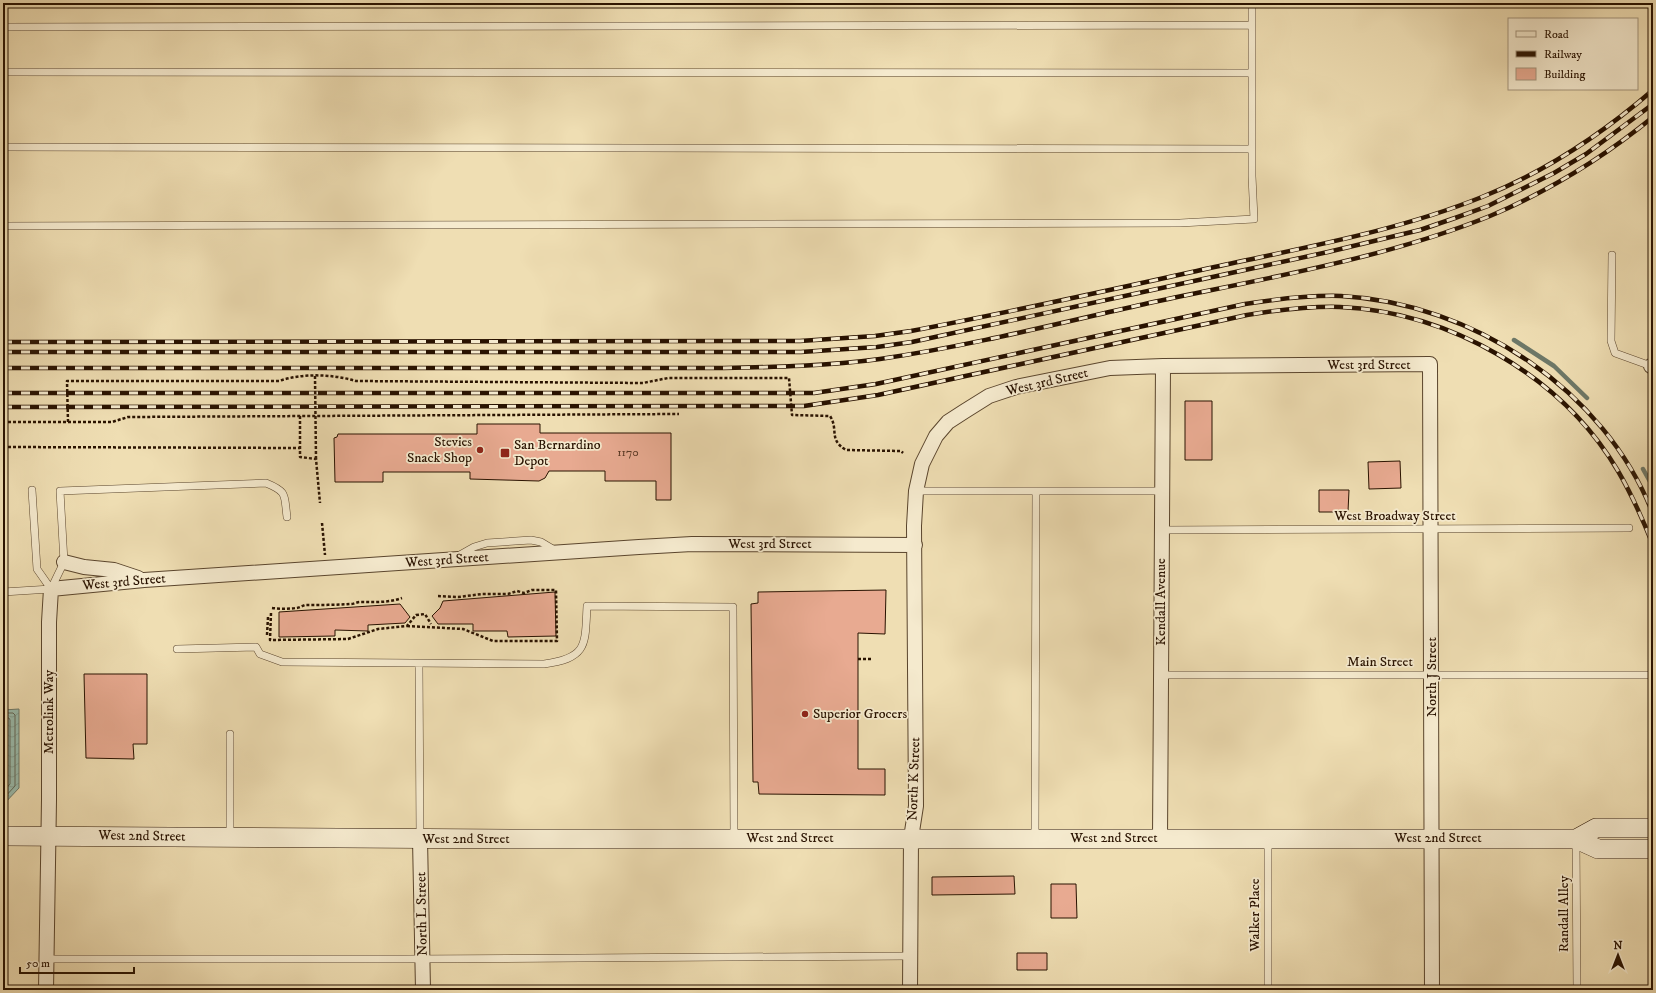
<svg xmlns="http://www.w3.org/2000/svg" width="1656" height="993" viewBox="0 0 1656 993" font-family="'IM FELL DW Pica',serif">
  <defs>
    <pattern id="water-waves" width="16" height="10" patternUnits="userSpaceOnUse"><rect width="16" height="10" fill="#9abcad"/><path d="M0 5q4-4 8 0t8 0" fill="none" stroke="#85a193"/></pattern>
  </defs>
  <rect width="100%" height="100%" fill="#efdeb3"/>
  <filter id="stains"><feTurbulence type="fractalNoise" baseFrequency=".005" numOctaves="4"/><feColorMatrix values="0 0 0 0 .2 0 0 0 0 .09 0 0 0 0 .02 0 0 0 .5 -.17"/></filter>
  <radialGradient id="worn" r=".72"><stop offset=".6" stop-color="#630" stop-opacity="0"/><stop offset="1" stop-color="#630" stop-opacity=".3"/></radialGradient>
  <path fill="url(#water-waves)" stroke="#6d7868" d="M19,709V788L3,805V710Z"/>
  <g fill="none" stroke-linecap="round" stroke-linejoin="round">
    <path stroke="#626756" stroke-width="1" d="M3,713H13L15,715V786L3,799
      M3,718H9L10,720V784L3,792
      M3,725V783"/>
    <path stroke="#6d7868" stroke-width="4.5" d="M1514,340L1554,366L1587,398
      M1643,469L1653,487"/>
  </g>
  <path fill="#e8aa91" stroke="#291200" d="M1185,401H1212V460H1185Z
    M477,424H540V433H671V500H656V481H605V471H549L545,478L539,481L470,479V472H383V482H335L334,438L337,437L338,434H477Z
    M1400,461L1401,488L1369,489L1368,462Z
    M1319,490H1349L1348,512H1319Z
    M886,590L885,634L858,633V769H885V795L759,794L758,782H753L751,604L758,603V592Z
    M555,592L556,636L508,637L507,631H473V624H438L432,616L440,608L443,601Z
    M400,604L410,617L405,623L368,625V631L335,630V636L279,637V612Z
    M84,674H147V744H133L134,759L86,758Z
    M1014,876L1015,894L932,895V877Z
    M1051,884H1076L1077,918H1051Z
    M1017,953H1047V970H1017Z"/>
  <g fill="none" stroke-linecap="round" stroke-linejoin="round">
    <defs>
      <path id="lane" d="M3,27L1252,25
        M3,72L1252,73
        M3,147L1252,149
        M3,226L1180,223L1254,219L1252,176V3
        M1612,255L1611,341L1615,353L1651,366
        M32,490L37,569L51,589
        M916,491H1162
        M1161,530L1629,528
        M458,556L474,547L487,543L531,540L541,542L556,551
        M51,589L64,562L60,491L266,483C288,492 284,495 287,517
        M3,592L51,589
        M177,649L256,647L260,654L282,662L544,664C588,658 585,645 587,606L733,607L734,837
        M419,664L420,837
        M1160,675H1647
        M230,836V734
        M1035,838L1036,491
        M1576,840L1577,990
        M46,959H405L910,956
        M1268,990V840"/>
      <path id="street" d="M1651,366H1653
        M64,562L84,567L114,570L138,578
        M1160,838L1163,366
        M420,839L423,990
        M46,990L49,800V622L51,589L144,580L639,547L692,544L915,545
        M910,990L911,838L916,806L914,526L916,491L922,464L936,436L948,422L965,411L989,396L1016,387L1110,368L1163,366L1430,364L1432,990"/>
      <path id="secondary" d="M3,836L516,839H1576L1598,849H1653
        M1576,839L1596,828H1653"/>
    </defs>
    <use href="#lane" stroke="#5a452d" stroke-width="8"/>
    <use href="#street" stroke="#5a452d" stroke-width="16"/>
    <use href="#secondary" stroke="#291200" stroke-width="20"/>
    <path stroke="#291200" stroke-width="2.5" stroke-dasharray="3 2" stroke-linecap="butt" d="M300,416V457L316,459L320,503
      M3,422H112L128,417L679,414
      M68,422L67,381H279C303,373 332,374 356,381L643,383L668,378H789L792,415L830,416C839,430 828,439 846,450L901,451L903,453
      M3,447L300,448
      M322,523L325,555
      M272,608C280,609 288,609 296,608C299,608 302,606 305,605C320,605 336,605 351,604C354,604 357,602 360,602C374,602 388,603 402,598
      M271,613L270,640L348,639L378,629L407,626L416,615L425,614L431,624
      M407,626L463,629L493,641H557L556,590H532L524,593L517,591L508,594H482L458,597L438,596
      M267,635L268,617
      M858,659H871"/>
    <use href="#lane" stroke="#f5eace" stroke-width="7"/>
    <use href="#street" stroke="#f5eace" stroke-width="14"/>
    <use href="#secondary" stroke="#f5eace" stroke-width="19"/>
    <defs>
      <path id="rail" d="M3,342L800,341L875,336L911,331C1011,312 1110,290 1210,268C1301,248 1395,232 1482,197C1545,172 1602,134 1653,90
        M3,352H801L877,347L912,342L1328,252L1420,230L1455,218L1488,206L1554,173L1586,154L1653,104
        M3,368H724C776,367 828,366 880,359C970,346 1060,323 1149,303C1261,279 1384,259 1490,216C1549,191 1604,157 1653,117
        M3,393H814L876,384L1245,304C1277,299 1309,295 1341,296C1473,303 1605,390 1653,514
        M3,407L804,406L878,395L1247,315C1278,310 1308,306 1340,307C1450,312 1562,376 1618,471C1632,495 1643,520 1653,545"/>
    </defs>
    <use href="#rail" stroke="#291200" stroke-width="4.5"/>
    <use href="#rail" stroke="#f5eace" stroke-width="3" stroke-dasharray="9" stroke-linecap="butt"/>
    <path stroke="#291200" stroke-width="2.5" stroke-dasharray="3 2" stroke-linecap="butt" d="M315,376L316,459"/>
  </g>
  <g fill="#8f2418" stroke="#f5eace" stroke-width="1.5">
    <circle cx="480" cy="450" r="4"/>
    <rect x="500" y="448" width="10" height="10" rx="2"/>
    <circle cx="805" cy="714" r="4"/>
  </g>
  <g text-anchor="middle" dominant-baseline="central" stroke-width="3.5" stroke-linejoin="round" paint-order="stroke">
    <g font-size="12" fill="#593824">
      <text x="628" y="452">1170</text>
    </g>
    <g font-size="14" fill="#291200" stroke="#f5eace">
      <text x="1369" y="365">West 3rd Street</text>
      <text transform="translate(1047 382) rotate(-13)">West 3rd Street</text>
      <text x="1395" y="516">West Broadway Street</text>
      <text x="770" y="544">West 3rd Street</text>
      <text transform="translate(447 560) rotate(-4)">West 3rd Street</text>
      <text transform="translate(124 582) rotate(-5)">West 3rd Street</text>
      <text transform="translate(1161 602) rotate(-90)">Kendall Avenue</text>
      <text x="1380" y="662">Main Street</text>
      <text transform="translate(1432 677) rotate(-90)">North J Street</text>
      <text transform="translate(49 712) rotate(-90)">Metrolink Way</text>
      <text transform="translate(914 779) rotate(-88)">North K Street</text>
      <text transform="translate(142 836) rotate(1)">West 2nd Street</text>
      <text x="790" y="838">West 2nd Street</text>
      <text x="1114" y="838">West 2nd Street</text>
      <text x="1438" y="838">West 2nd Street</text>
      <text x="466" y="839">West 2nd Street</text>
      <text transform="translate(422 914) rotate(-91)">North L Street</text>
      <text transform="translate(1564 914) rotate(-90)">Randall Alley</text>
      <text transform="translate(1255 915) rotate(-90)">Walker Place</text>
    </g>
    <g font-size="14" fill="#291200" stroke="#f5eace" text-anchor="start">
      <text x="472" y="442" text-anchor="end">Stevies<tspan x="472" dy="16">Snack Shop</tspan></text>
      <text x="514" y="445">San Bernardino<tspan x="514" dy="16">Depot</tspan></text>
      <text x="813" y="714">Superior Grocers</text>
    </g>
  </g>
  <rect width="1656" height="993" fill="none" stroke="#efdeb3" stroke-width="16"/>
  <rect x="4" y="4" width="1648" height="985" fill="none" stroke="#291200" stroke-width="2"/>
  <rect x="8" y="8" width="1640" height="977" fill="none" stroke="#291200"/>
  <rect x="1508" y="18" width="130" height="72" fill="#f5eace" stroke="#a3947c"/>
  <rect x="1516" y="31" width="20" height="6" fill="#f5eace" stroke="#a3947c"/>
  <text x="1544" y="38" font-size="12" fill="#291200">Road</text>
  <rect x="1516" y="51" width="20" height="6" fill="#291200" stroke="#a3947c"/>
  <text x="1544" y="58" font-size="12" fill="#291200">Railway</text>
  <rect x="1516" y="68" width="20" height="12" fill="#e8aa91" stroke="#a3947c"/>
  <text x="1544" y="78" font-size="12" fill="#291200">Building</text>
  <g transform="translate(1618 955)" stroke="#f5eace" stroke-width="3" paint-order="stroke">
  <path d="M0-3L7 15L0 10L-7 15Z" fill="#291200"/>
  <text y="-6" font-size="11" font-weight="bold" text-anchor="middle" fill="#291200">N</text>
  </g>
  <path d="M20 967v6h114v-6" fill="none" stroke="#291200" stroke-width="2"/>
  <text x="26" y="967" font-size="12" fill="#291200" stroke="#f5eace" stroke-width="3" paint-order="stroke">50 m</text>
  <rect width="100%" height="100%" filter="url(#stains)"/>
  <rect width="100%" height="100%" fill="url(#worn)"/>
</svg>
